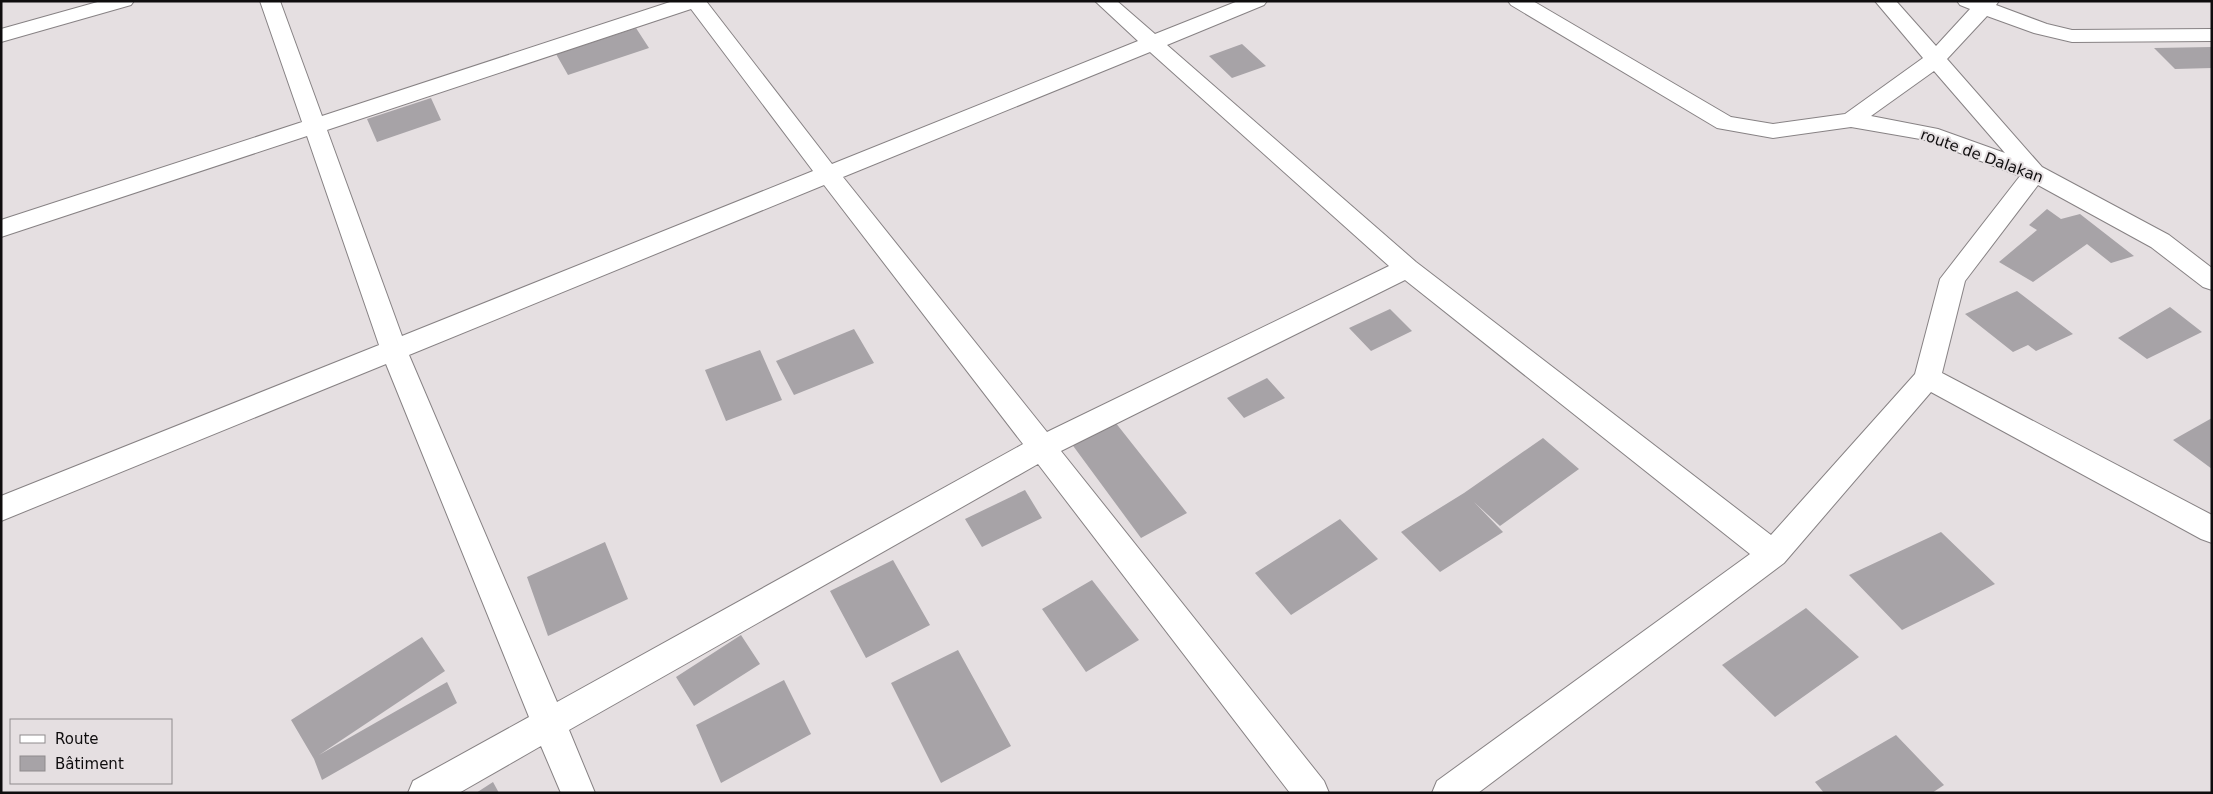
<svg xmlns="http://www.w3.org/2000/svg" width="2213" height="794" viewBox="0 0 2213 794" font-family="'DejaVu Sans',sans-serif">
  <rect width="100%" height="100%" fill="#e5dfe1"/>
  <path fill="#a7a3a7" d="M636,28L649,48L568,75L556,54Z
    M1242,44L1266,66L1232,78L1209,56Z
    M2212,47V68L2175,69L2154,48Z
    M431,98L441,120L377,142L367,119Z
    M2047,209L2061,219L2080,214L2134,256L2111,263L2087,244L2033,282L1999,262L2037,230L2029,225Z
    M2017,291L2073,334L2036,351L2028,345L2013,352L1965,314Z
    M2170,307L2202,332L2147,359L2118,338Z
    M1390,309L1412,331L1371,351L1349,328Z
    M854,329L874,363L794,395L776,361Z
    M760,350L782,400L726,421L705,370Z
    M1267,378L1285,398L1244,418L1227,398Z
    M2212,418V469L2173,440Z
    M1115,422L1187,513L1141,538L1071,443Z
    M1543,438L1579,469L1500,526L1474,502L1503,532L1440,572L1401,532L1464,493Z
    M1025,490L1042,518L982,547L965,519Z
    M1340,519L1378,559L1291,615L1255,573Z
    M1941,532L1995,584L1902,630L1849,575Z
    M605,542L628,599L548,636L527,577Z
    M893,560L930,625L866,658L830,591Z
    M1092,580L1139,640L1086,672L1042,609Z
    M1806,608L1859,657L1775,717L1722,665Z
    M741,635L760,664L694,706L676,677Z
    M422,637L445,671L319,755L447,682L457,703L322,780L314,759L291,720Z
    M958,650L1011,746L941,783L891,683Z
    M784,680L811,734L721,783L696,725Z
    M1896,735L1944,785L1932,793H1824L1815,782Z
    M493,782L499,793H476Z"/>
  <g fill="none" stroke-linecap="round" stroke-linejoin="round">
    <defs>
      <path id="minor" d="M101,1H134L131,5L1,42V29Z
        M260,1H280L322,116L673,1H706L832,164L1138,41L1095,1H1117L1155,34L1238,1H1267L1264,5L1167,45L1416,262L1771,535L1915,374L1940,279L2020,176L1926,140L1851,127L1773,138L1717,128L1511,5L1508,1H1533L1731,117L1773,124L1845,114L1923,58L1875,1H1896L1936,46L1970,9L1960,5L1957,1H1999L1996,5L2047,24L2072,30L2212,29V41L2072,42L2034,33L1987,16L1947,59L2042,167L2169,235L2212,268V290L2203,287L2151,247L2038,185L1965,281L1942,373L2212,515V543L2201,539L1931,392L1784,563L1478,793H1432L1437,781L1750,554L1405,280L1061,451L1324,781L1329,793H1290L1038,464L569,730L595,793H561L541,746L459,793H408L413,781L529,717L386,364L1,521V496L379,345L307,136L1,237V220L302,122ZM691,9L813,171L402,336L327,130ZM1150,52L1389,266L1047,432L843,177ZM1934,71L2005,153L1938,129L1871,116ZM824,185L1023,444L557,702L409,355Z"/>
    </defs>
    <use href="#minor" stroke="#878284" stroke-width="2"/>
    <use href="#minor" fill="#fff" fill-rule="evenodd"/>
  </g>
  <g text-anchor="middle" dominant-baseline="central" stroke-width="4" stroke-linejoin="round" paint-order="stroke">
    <g font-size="15" fill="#0f0d0e" stroke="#e5dfe1">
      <text transform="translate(1982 156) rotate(20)">route de Dalakan</text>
    </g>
  </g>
  <rect width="2213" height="794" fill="none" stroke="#0f0d0e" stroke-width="5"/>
  <rect x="10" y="719" width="162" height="65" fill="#e5dfe1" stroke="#8f8b8d"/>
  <rect x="20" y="735" width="25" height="8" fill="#ffffff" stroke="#8f8b8d"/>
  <text x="55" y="744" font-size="15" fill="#0f0d0e">Route</text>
  <rect x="20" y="756" width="25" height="15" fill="#a7a3a7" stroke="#8f8b8d"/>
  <text x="55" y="769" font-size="15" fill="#0f0d0e">Bâtiment</text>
</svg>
